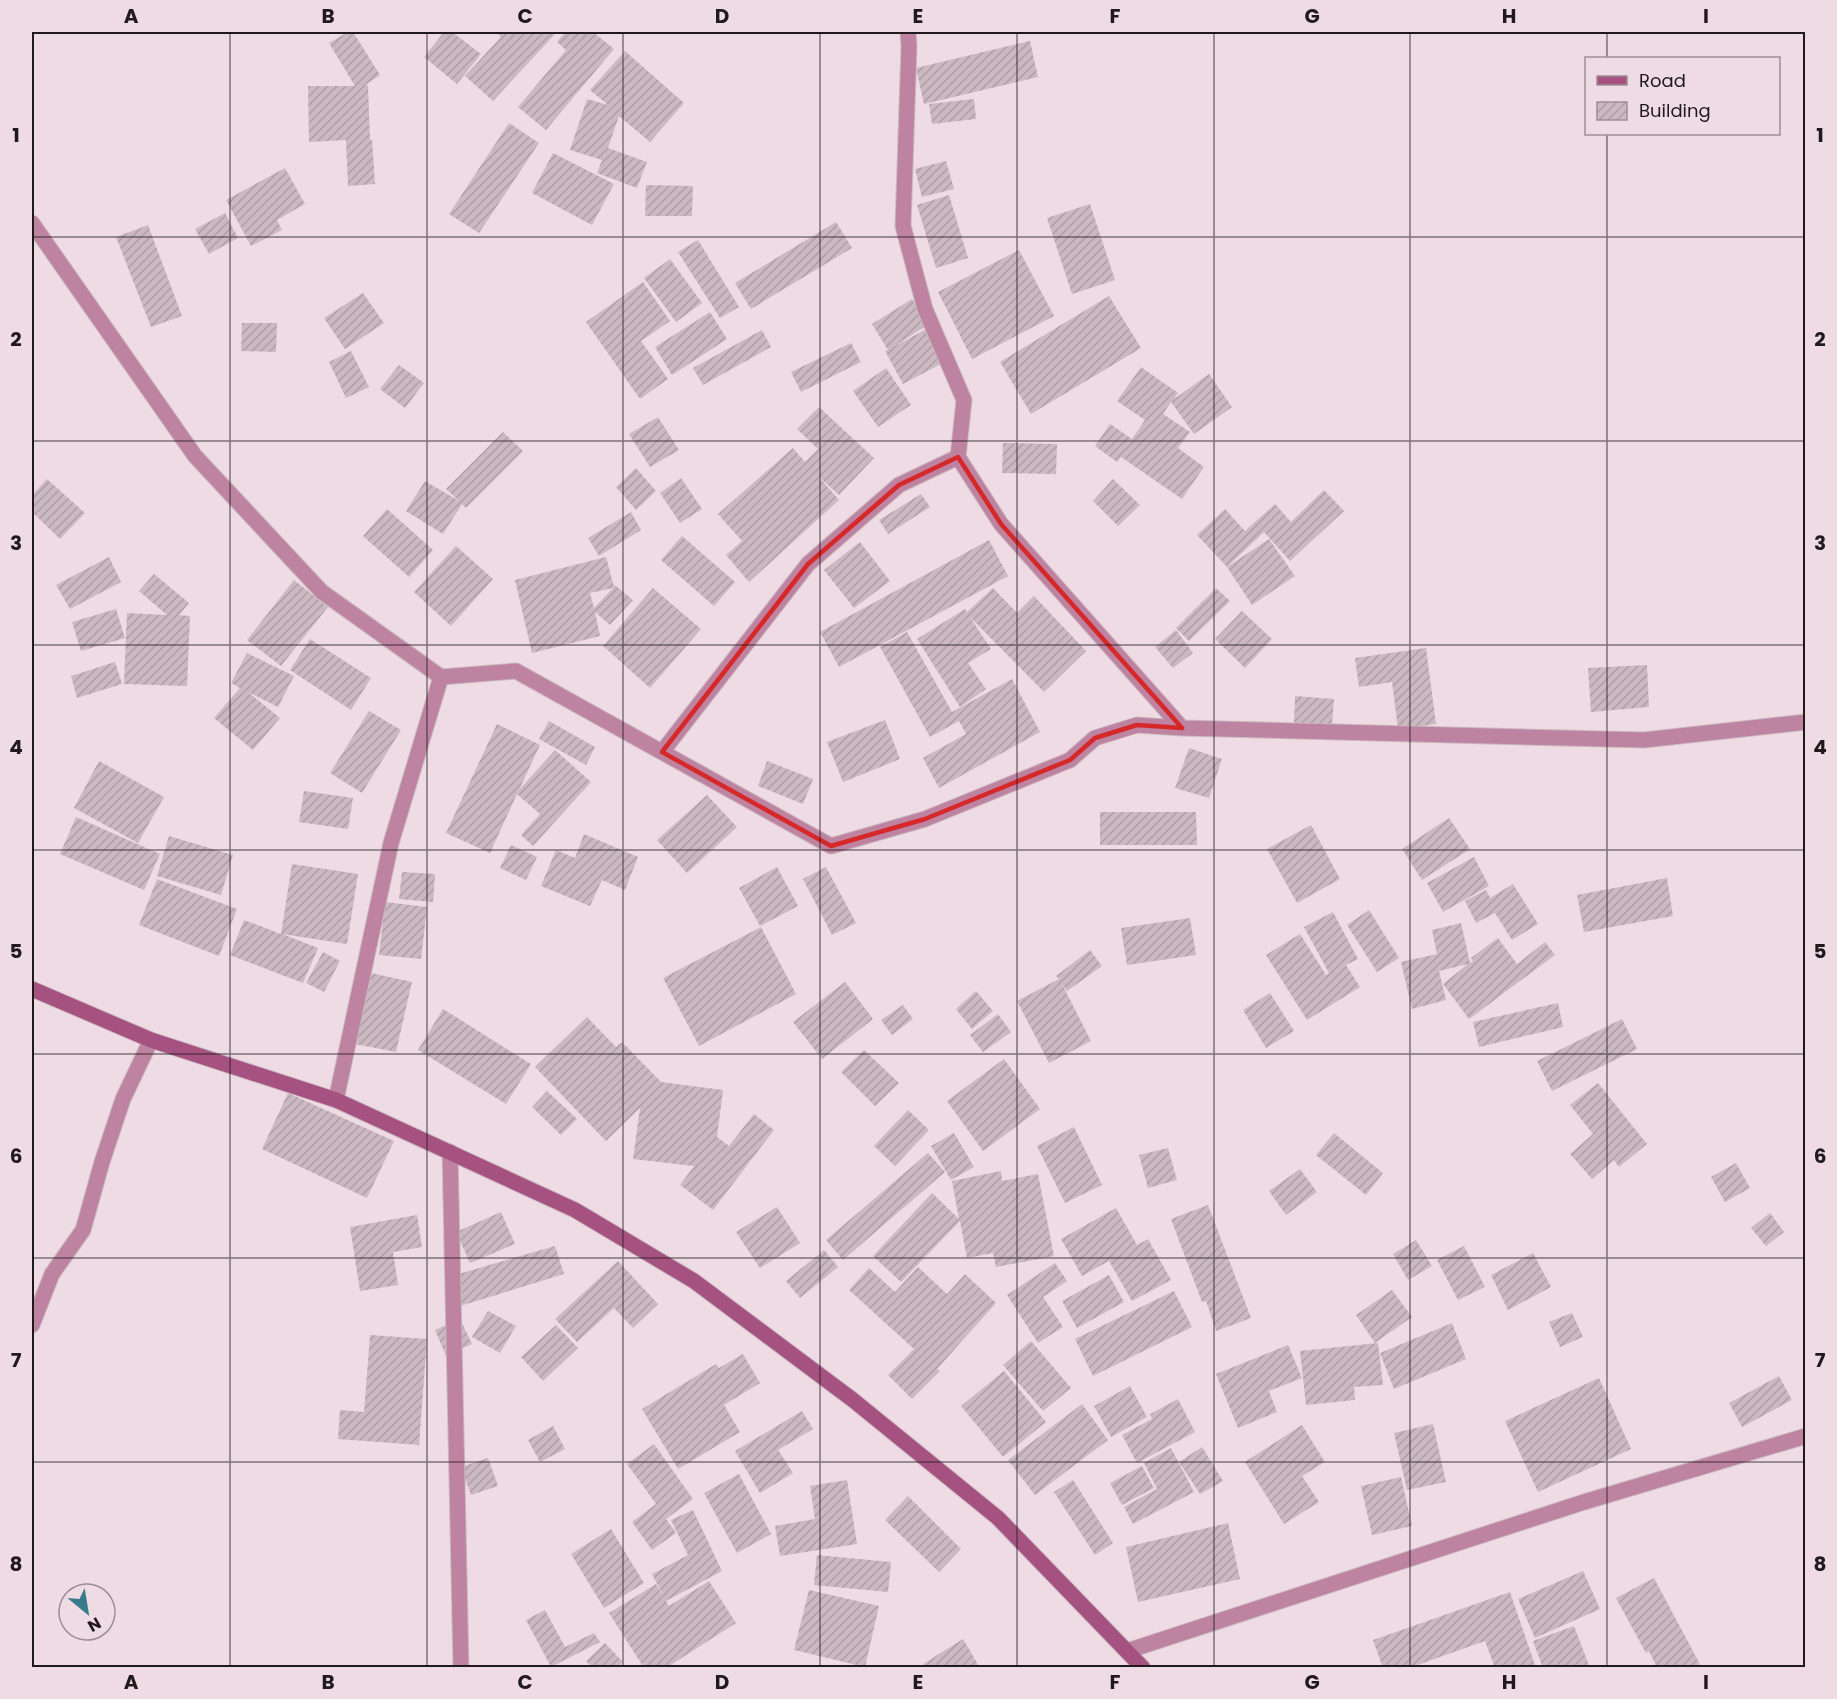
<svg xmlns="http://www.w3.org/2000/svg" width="1837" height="1699" viewBox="0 0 1837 1699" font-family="Poppins,sans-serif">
  <defs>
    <pattern id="building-hatch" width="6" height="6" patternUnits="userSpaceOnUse" patternTransform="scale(1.5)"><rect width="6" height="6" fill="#cbb8c1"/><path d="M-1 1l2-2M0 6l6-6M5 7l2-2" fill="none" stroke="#ae9ea5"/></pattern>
  </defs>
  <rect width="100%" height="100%" fill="#efdbe4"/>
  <path fill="url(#building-hatch)" fill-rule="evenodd" d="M348,32H353L380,75L364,86L368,85L370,140H372L375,184L348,186L346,140L309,142L308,86H355L329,43Z
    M444,32H452L481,54L457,84L424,57Z
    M496,32H557L493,101L465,76L501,37Z
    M565,32H593L614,49L546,130L518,107L566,50L557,42Z
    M1030,41L1038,77L924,104L916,68Z
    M625,51L684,103L650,142L619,116L608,148L647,162L637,188L597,173L602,160L570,150L587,99L608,105L590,90Z
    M974,99L976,119L932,124L929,104Z
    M509,123L539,143L479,233L449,214Z
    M553,153L614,184L592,225L532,193Z
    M946,161L954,189L922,197L915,169Z
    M285,168L305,204L277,220L282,230L251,246L226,200Z
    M646,185L693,186L692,216H645Z
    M949,195L968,258L936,268L917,205Z
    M1090,204L1115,280L1072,294L1047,218Z
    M225,213L238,238L209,254L195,229Z
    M836,222L852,248L751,309L735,283Z
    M148,225L182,316L151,327L116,237Z
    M698,240L739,307L720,318L678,252Z
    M1019,250L1054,316L972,359L938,292Z
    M670,259L702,303L676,322L644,278Z
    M643,282L670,321L641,341L668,379L640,399L586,322Z
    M363,293L384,323L345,349L324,318Z
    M1109,296L1141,348L1031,414L1000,362Z
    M912,299L929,324L893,347L934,325L952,358L903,384L885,351L888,350L872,324Z
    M710,312L727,339L672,375L655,347Z
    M242,323H277L276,352L241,351Z
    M762,330L771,347L703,385L693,368Z
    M851,343L861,362L801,392L791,372Z
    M351,351L369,387L346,398L329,362Z
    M399,365L424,383L405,408L380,389Z
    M1141,367L1178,393L1174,399L1209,374L1232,407L1194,434L1171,402L1163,414L1190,432L1178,448L1204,467L1182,499L1121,457L1117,462L1095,446L1110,424L1132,439L1145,420L1117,401Z
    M886,368L911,405L878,427L853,391Z
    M819,407L874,458L839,495L818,476L839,500L749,582L726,555L742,541L718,514L793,448L805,462L818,449L797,429Z
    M658,417L679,450L650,467L629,434Z
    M503,432L523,451L466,508L462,504L443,534L406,511L425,481L459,501L446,489Z
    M1003,443L1057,444L1056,474L1002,473Z
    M636,468L656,491L636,510L616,487Z
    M681,478L702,509L680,523L660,493Z
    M47,479L85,513L60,539L32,512V495Z
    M1113,479L1140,505L1118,526L1093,501Z
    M1324,490L1344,511L1290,561L1264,532L1227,567L1197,535L1225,509L1245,531L1275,504L1291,522Z
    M921,494L930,507L888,534L879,520Z
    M387,509L433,550L409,577L363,536Z
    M631,512L641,530L599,556L588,538Z
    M682,536L735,582L714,606L661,560Z
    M1269,539L1295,576L1252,605L1227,567Z
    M989,540L1008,576L839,667L820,632Z
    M860,542L890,581L854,608L824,570Z
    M456,546L493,579L451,626L414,592Z
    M109,557L121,582L70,609L56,585Z
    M606,557L614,587L615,585L633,600L610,625L595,612L600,636L532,653L515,580ZM613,588L594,608L590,593Z
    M154,574L189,603L179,615L190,616L187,686L124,684L127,613L167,615L139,591Z
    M294,580L328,607L281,666L247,640Z
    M653,588L701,629L650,688L603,646Z
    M993,588L1017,613L1034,596L1086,651L1044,692L970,617L991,649L968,663L986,689L960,707L917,639L965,609L967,612Z
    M1216,588L1230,601L1189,641L1176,628Z
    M116,609L125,638L81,651L72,622Z
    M1242,611L1272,639L1245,668L1215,639Z
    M1176,630L1193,653L1173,668L1155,647Z
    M907,632L952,712L1012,679L1040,732L939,788L923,758L966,734L959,721L930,737L880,647Z
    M310,639L371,678L351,710L290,670Z
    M1426,648L1436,724L1398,729L1392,682L1359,687L1355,658Z
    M247,653L294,676L278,707L248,692L280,718L253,750L214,718L240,688L231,683Z
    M115,662L122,684L77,698L71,676Z
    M1647,665L1649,707L1591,712L1588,668Z
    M1295,696L1334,699L1332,725L1294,723Z
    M369,711L401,730L362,793L330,773Z
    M885,720L900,759L843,782L827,742Z
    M549,721L595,747L586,765L539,739Z
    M497,724L540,745L519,790L555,750L591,782L533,846L521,835L540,814L517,794L490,853L446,833Z
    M1189,748L1222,759L1209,798L1175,788Z
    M99,761L164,797L138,843L74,808Z
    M767,761L813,779L803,804L758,786Z
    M304,791L353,798L348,829L299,822Z
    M707,795L737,827L687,873L657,840Z
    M1100,812H1196L1197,845H1100Z
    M76,817L160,854L144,890L60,854Z
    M1449,818L1470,849L1422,880L1402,849Z
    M1311,825L1340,879L1297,903L1267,849Z
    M584,834L638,857L625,890L602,880L590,906L541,886L556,850L575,858Z
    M169,836L233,855L221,895L157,876Z
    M511,845L537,857L526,880L500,868Z
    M1474,857L1489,886L1443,912L1427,883Z
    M292,864L358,874L347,944L282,934L318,948L303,983L230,955L244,920L281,934Z
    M777,867L798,906L760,926L739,888Z
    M826,867L856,923L832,935L803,879Z
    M402,872L435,874L433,902L399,899Z
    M1667,878L1673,916L1584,932L1577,895Z
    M157,879L237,909L219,956L139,925Z
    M1513,884L1538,924L1512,940L1495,913L1476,923L1465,901L1486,890L1490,898Z
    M385,902L427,907L421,959L379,955Z
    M1369,910L1399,958L1377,972L1347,925Z
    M1333,912L1358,959L1346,965L1360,987L1307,1020L1266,955L1300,934L1326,975L1329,973L1304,927Z
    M1190,918L1196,955L1127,965L1121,928Z
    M1461,923L1470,963L1473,961L1471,958L1498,938L1517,964L1545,942L1555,955L1469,1019L1443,984L1468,964L1439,971L1446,1000L1412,1009L1401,962L1437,954L1432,930Z
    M761,927L796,994L699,1046L663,978Z
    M1090,950L1102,966L1067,991L1062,984L1091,1041L1049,1063L1017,1001L1059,979L1056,976Z
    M323,952L340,961L324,992L306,983Z
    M371,973L412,982L396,1052L355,1044Z
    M845,982L873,1019L822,1059L793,1022Z
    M976,991L993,1011L972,1029L956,1009Z
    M1270,993L1294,1031L1266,1048L1243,1010Z
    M1558,1003L1563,1027L1479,1047L1473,1022Z
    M903,1005L913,1019L892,1035L881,1020Z
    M443,1009L531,1064L506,1104L418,1050Z
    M998,1014L1011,1032L983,1052L970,1035Z
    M587,1017L616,1047L622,1042L661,1082L723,1090L717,1137L729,1146L754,1114L774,1130L713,1210L680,1185L694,1166L633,1159L640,1108L606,1141L535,1067Z
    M1622,1019L1637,1049L1552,1091L1537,1061Z
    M864,1050L899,1083L875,1106L841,1072Z
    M1004,1059L1040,1109L983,1151L947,1101Z
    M1598,1083L1647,1144L1619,1167L1614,1160L1592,1179L1570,1154L1593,1134L1570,1105Z
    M547,1091L577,1119L561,1135L532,1107Z
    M288,1093L394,1141L367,1198L262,1149Z
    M908,1110L929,1130L895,1166L874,1146Z
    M1074,1127L1102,1185L1065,1203L1037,1146Z
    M954,1133L974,1167L951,1180L931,1146Z
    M1334,1133L1383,1173L1366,1195L1316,1155Z
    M1168,1148L1177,1180L1148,1188L1139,1155Z
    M928,1153L945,1172L843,1260L826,1240Z
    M1736,1163L1750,1188L1725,1202L1711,1177Z
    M1300,1169L1317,1192L1286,1215L1269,1191Z
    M1001,1171L1002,1181L1038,1174L1054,1256L996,1267L993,1253L967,1258L960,1221L901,1282L873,1256L932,1193L959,1219L952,1181Z
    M1208,1205L1251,1318L1216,1331L1206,1301L1202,1302L1171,1219Z
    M777,1207L800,1243L760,1268L736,1232Z
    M1116,1208L1137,1245L1148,1239L1171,1280L1132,1301L1109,1261L1082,1276L1061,1239Z
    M501,1212L515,1244L470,1263L456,1232Z
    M1770,1213L1784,1232L1766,1246L1751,1228Z
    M417,1215L422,1247L393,1252L398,1285L360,1291L350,1227Z
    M1416,1240L1432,1266L1408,1280L1393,1254Z
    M555,1246L564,1274L457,1307L448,1277Z
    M1464,1246L1485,1287L1458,1300L1437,1260Z
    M824,1250L838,1267L800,1298L786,1281Z
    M1533,1253L1551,1287L1508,1310L1491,1275Z
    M618,1261L658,1304L633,1328L614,1308L577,1342L555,1319Z
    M1055,1263L1067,1281L1043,1297L1063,1327L1038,1343L1007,1295Z
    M918,1267L947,1294L965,1274L996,1303L937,1369L940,1371L912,1399L888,1375L914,1349L849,1290L869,1268L895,1292Z
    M1109,1275L1124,1302L1077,1328L1062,1301Z
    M1392,1290L1412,1317L1375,1343L1356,1315Z
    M1174,1291L1192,1327L1093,1376L1075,1339Z
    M488,1311L516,1326L500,1353L472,1337Z
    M1572,1313L1583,1337L1560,1347L1549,1322Z
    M460,1319L472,1344L446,1356L435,1330Z
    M1452,1323L1466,1359L1394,1389L1380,1353Z
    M556,1325L578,1348L543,1381L521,1357Z
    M370,1335L427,1339L419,1445L338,1439L340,1410L364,1412Z
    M1031,1341L1071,1388L1043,1411L1003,1365Z
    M1378,1343L1383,1385L1354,1387L1355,1400L1306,1405L1300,1351Z
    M1288,1345L1302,1378L1269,1391L1277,1412L1238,1428L1216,1374Z
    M743,1354L760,1383L724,1405L740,1432L678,1469L642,1409L716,1364L719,1368Z
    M1004,1371L1046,1422L1003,1457L961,1406Z
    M1779,1376L1792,1400L1742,1427L1729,1403Z
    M1599,1378L1631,1449L1538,1492L1505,1421Z
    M1130,1386L1147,1417L1111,1437L1094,1406Z
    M1178,1399L1195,1432L1137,1463L1122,1435L1152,1419L1150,1414Z
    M1082,1404L1108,1440L1035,1495L1008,1460Z
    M802,1411L813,1429L778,1450L793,1473L760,1493L735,1451Z
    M1433,1424L1446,1482L1407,1490L1394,1433Z
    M1302,1425L1325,1462L1302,1476L1319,1502L1284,1524L1245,1462Z
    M553,1426L565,1449L540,1462L528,1440Z
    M654,1444L693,1499L666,1519L676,1533L652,1550L632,1522L656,1504L627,1464Z
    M1202,1447L1223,1481L1200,1494L1179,1462Z
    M1171,1448L1194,1492L1133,1524L1124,1507L1157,1489L1144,1463Z
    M488,1458L498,1486L471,1495L461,1467Z
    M1142,1466L1154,1488L1122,1505L1110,1483Z
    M739,1474L771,1534L737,1553L704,1493Z
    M1401,1477L1412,1526L1372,1535L1361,1486Z
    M847,1480L857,1544L780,1556L775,1526L815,1519L810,1486Z
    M1073,1480L1113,1543L1095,1555L1054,1492Z
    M908,1496L961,1549L939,1572L885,1520Z
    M693,1510L722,1571L666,1601L669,1606L709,1581L736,1623L666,1668H644L609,1613L656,1584L664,1597L652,1574L688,1555L671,1520Z
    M1228,1523L1240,1579L1138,1602L1126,1547Z
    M611,1529L644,1583L604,1608L571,1554Z
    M817,1555L891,1562L888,1592L814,1585Z
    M1583,1571L1600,1609L1535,1638L1518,1599Z
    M1654,1578L1702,1668H1657L1649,1651L1646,1653L1616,1598Z
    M809,1590L879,1606L865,1667L794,1650Z
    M1510,1592L1536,1668H1495L1485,1641L1409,1668H1383L1373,1640Z
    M545,1610L565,1647L594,1633L600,1642L551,1667L526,1620Z
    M1574,1626L1590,1668H1543L1533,1641Z
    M963,1639L980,1668H926L923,1664Z
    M605,1643L623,1662L617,1668H593L586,1661Z"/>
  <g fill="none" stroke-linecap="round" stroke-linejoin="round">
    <defs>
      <path id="street" d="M908,32L909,46L903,226L925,309L964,400L958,457L1001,524L1182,728
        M32,223L195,456L322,592L441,677L516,671L831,846L925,819L1070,760L1095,738L1137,725L1182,728L1644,740L1806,722
        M662,752L808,564L899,485L958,457
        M336,1100L391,843L441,677
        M450,1152L461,1668
        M32,1325L52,1274L83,1230L102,1162L123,1099L151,1040
        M1127,1651L1584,1502L1806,1436"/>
      <path id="secondary" d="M32,989L151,1040L336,1100L575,1210L694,1281L853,1400L998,1518L1143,1668"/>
    </defs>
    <use href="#street" stroke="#cab8c0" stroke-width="17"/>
    <use href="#secondary" stroke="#cab8c0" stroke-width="17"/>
    <use href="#street" stroke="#bd83a1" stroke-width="15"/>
    <use href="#secondary" stroke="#a65281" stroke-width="15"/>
  </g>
  <path fill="none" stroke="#d62828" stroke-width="4.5" stroke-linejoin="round" d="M958,457L1001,524L1182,728L1137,725L1095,738L1070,760L925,819L831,846L662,752L808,564L899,485Z"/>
  <path fill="none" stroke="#211a1d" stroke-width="1.5" stroke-opacity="0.55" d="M230,32V1668M427,32V1668M623,32V1668M820,32V1668M1017,32V1668M1214,32V1668M1410,32V1668M1607,32V58M1607,134V1668M32,237H1806M32,441H1806M32,645H1806M32,850H1806M32,1054H1806M32,1258H1806M32,1462H1806"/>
  <rect width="1837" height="1699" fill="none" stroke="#efdbe4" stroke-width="66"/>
  <rect x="1585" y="57" width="195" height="78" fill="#efdbe4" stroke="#9d8e94" stroke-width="1.5"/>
  <rect x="1597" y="76" width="30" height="9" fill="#a65281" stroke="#9d8e94" stroke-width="1.5"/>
  <text x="1639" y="87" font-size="18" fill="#211a1d">Road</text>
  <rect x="1597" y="102" width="30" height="18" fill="url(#building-hatch)" stroke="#9d8e94" stroke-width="1.5"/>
  <text x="1639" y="117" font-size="18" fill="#211a1d">Building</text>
  <g transform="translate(87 1612) rotate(150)"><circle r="28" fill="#efdbe4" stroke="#9d8e94" stroke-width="1.5"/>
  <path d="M0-4.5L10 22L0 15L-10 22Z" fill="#377b8b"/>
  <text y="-9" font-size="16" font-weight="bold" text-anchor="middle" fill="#211a1d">N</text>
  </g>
  <rect x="33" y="33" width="1771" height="1633" fill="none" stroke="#211a1d" stroke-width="2"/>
  <g font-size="20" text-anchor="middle" font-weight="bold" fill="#211a1d">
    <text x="131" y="23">A</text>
    <text x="328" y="23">B</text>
    <text x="525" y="23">C</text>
    <text x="722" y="23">D</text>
    <text x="918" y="23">E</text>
    <text x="1115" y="23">F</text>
    <text x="1312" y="23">G</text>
    <text x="1509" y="23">H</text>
    <text x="1706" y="23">I</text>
    <text x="16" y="142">1</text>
    <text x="1820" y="142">1</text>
    <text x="16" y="346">2</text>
    <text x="1820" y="346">2</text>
    <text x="16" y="550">3</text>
    <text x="1820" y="550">3</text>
    <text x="16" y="754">4</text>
    <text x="1820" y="754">4</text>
    <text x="16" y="958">5</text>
    <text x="1820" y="958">5</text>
    <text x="16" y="1163">6</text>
    <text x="1820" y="1163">6</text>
    <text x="16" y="1367">7</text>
    <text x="1820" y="1367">7</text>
    <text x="16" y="1571">8</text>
    <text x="1820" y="1571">8</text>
    <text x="131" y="1689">A</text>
    <text x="328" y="1689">B</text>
    <text x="525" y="1689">C</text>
    <text x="722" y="1689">D</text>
    <text x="918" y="1689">E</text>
    <text x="1115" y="1689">F</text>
    <text x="1312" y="1689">G</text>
    <text x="1509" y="1689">H</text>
    <text x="1706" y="1689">I</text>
  </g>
</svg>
